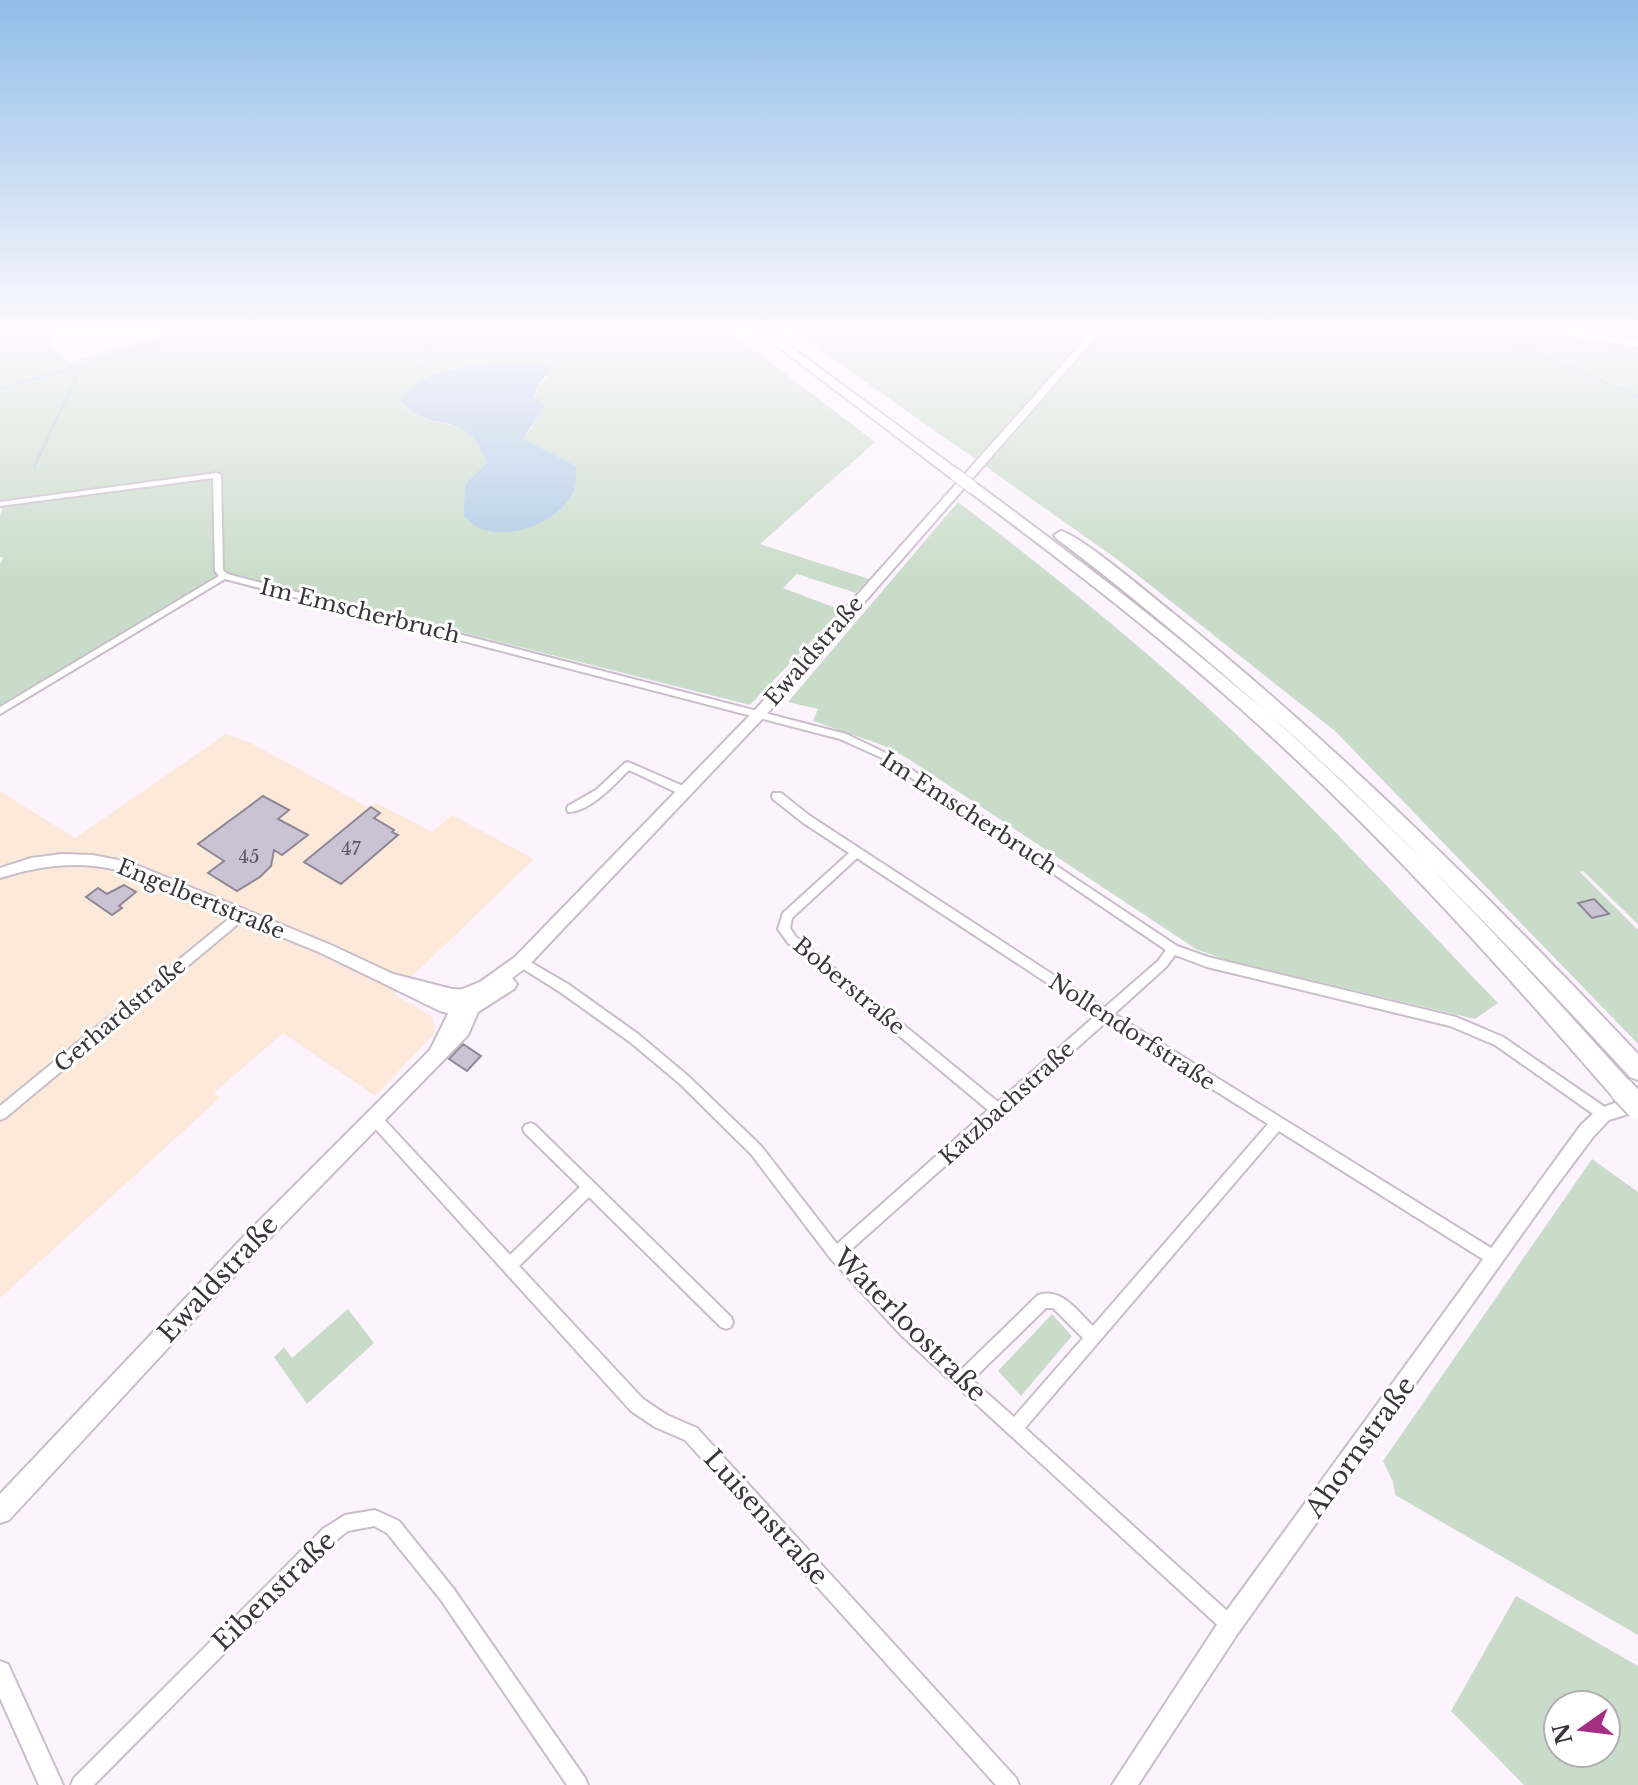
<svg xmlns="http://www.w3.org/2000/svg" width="1638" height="1785" viewBox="0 0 1638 1785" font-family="'Libre Baskerville',serif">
  <rect width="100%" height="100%" fill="#fdf3fe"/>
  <path fill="#fde9da" d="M226,734L251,743L370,808L377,803L432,832L452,815L534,859L394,994L433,1017L435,1033L375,1096L283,1033L214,1093L220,1098L0,1298V791L75,838Z"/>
  <path fill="#c9dcc9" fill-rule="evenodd" d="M0,330H49L51,345L70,362L179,330H728L875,442L760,544L869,579L856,593L797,574L783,588L841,610L750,705L227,573L0,705V564L3,558L0,557V515L5,502L0,501ZM518,363L549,376L537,387L533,427L522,439L576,466L465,484L487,462C482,453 478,442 470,435C447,416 426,430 400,402C420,363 480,365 518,363Z
    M792,330H1638V924L1583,871L1580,872L1638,930V1044L1335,731L1121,562Z
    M958,502C1064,583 1169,668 1265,762C1345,839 1420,923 1498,1003L1475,1019L1223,959L1196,949L907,758L882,745L813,721L818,709L788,702Z
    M1592,1159L1638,1192V1635L1395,1495L1393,1482L1383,1461Z
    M348,1309L374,1343L307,1404L274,1357L284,1347L292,1358Z
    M1052,1314L1072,1336L1021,1396L998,1371Z
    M1516,1596L1638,1666V1785H1524L1451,1711ZM1606,1705V1753H1558V1705Z"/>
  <path fill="#afcbe5" d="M540,362L551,368L537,387L535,397L545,406L523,439L576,466C576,474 577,483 574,490C561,521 515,539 484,530C476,528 470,521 464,516L465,484L487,462C482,453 478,442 470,435C447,415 426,430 400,401C424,359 498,365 540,362Z"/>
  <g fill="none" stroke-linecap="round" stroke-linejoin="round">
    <path stroke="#afcbe5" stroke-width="2" d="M1479,330L1638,396
      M423,370L433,330
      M0,389L203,330
      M34,467L82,365"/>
  </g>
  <path fill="#cac3d3" stroke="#8d8796" stroke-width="2" d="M263,796L289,810L278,819L308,835L282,855L274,850L271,866L260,877L237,891L208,873L224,861L198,844Z
    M371,807L380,813L374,818L394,830L392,832L398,835L341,884L304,862Z
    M124,885L136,892L119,906L122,908L112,915L86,897L98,888L107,894Z
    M1594,899L1609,914L1592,918L1578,903Z
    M463,1044L481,1056L467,1071L449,1059Z"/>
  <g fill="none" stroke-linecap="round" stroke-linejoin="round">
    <defs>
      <path id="minor" d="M217,473L221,475L223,570L227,574L846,734L888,754L1177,946L1208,957L1456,1017L1503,1037L1609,1110L1610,1114L1609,1118L1604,1120L1599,1118L1495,1045L1450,1026L1207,967L1175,955L1166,967L1114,1014L1499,1253L1501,1258L1499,1263L1494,1265L1489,1263L1279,1131L1025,1428L1236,1619L1239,1625L1236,1631L1230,1634L1224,1631L901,1335L831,1259L751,1154L679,1083L630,1042L560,992L517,965L515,962L517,959L521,957L525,959L568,984L638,1034L687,1075L761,1146L837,1244L988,1110L788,943L778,929L783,913L849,853L802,822L773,799L772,796L773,793H781L810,816L1104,1008L1158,961L1166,950L882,758L840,739L225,579L0,714V707L219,576L215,571L213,478L0,506V502ZM857,858L1096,1015L998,1102L796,937L790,928L792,918ZM1106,1022L1268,1124L1093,1326C1077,1311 1062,1287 1038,1295L961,1370L911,1325L846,1254L1000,1117L1004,1115L1005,1112ZM1046,1308H1053L1083,1338L1014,1417L972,1380Z
        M628,762L690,789L691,792L686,796L682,795L629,770C615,784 590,812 568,812L567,809L568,806L596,790L625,763Z
        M240,911L244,913L246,916L244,919L5,1118L0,1120V1106L236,913Z
        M375,1113L380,1115L510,1255L580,1187L525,1133L523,1129L525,1125L530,1123L535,1125L731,1317L733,1322L731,1327L726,1329L721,1327L589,1197L519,1266L643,1399L667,1415L697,1428L1016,1778L1019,1785H996L685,1440L655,1427L631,1411L370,1123L368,1119L370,1115Z
        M375,1510L399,1521L453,1588L585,1778L588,1785H567L441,1600L387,1533L374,1526L348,1531L335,1541L94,1785H71L74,1778L323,1529L345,1515Z"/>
      <path id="tertiary" d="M62,854L92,855L129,862L331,945L393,974L452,989L471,990L480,1007L477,1012L458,1016L440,1011L321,953L121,871C79,860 41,865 0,878V868L31,858Z
        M1638,1095V1111L1609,1120L1593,1137L1554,1189L1238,1633L1138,1785H1112L1222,1617L1581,1125L1598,1109Z
        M0,1661L8,1664L63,1785H39L0,1698Z"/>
      <path id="secondary" d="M1093,330H1102L765,716L527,967L512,978L517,984L514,989L478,1012L468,1035L264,1244L9,1520L0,1523V1494L250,1230L430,1050L460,990L480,982L515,957L755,710Z"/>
      <path id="primary" d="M1538,330H1564L1638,341V347Z"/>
      <path id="motorway" d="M756,330H768L961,472V478H951Z
        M967,484H977C1087,565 1196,649 1298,740C1416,847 1524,964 1630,1082L1634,1090L1630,1098L1622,1101L1614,1098C1509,977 1403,858 1286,750C1186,656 1077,572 967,490Z
        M1061,531C1084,538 1150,595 1173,613C1340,748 1491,898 1638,1054V1080L1630,1077C1451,881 1268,699 1056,538L1054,535Z"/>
    </defs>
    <use href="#minor" stroke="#c9bdca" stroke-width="4"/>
    <use href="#tertiary" stroke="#c9bdca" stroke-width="4"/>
    <use href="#secondary" stroke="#c9bdca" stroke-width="4"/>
    <use href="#primary" stroke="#c9bdca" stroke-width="4"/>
    <use href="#motorway" stroke="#c9bdca" stroke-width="4"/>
    <use href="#minor" fill="#fff" fill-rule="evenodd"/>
    <use href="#tertiary" fill="#fff" fill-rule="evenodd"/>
    <use href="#secondary" fill="#fff" fill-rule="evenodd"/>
    <use href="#primary" fill="#fff" fill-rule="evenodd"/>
    <use href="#motorway" fill="#fff" fill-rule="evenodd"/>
    <defs>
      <path id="motorway-bridge-far1" d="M956,475L972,487"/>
      <path id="motorway-bridge" d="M1622,1090L1638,1107"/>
    </defs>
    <use href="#motorway-bridge-far1" stroke="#c9bdca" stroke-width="14" stroke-linecap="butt"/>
    <use href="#motorway-bridge" stroke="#c9bdca" stroke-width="28" stroke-linecap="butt"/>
    <use href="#motorway-bridge-far1" stroke="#fff" stroke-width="12"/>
    <use href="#motorway-bridge" stroke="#fff" stroke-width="24"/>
  </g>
  <linearGradient id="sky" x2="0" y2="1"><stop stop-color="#91bde7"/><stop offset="0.57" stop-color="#fefaff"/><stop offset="1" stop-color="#fefaff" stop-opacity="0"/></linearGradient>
  <rect width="1638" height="580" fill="url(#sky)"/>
  <g text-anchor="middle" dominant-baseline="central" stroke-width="6" stroke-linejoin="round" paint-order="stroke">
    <g font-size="18" fill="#5f5962">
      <text x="351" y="849">47</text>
      <text x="249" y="857">45</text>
    </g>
    <g font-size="22" fill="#3b363c" stroke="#fff">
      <text transform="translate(360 611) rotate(14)">Im Emscherbruch</text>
      <text transform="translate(814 651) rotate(-49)">Ewaldstraße</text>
      <text transform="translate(969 813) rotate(33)">Im Emscherbruch</text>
      <text transform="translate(201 899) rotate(22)">Engelbertstraße</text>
      <text transform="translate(849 986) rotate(40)">Boberstraße</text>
      <text transform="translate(120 1015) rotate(-40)">Gerhardstraße</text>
      <text transform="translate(1132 1032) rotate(33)">Nollendorfstraße</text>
      <text transform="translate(1007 1103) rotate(-42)">Katzbachstraße</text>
    </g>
    <g font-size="26" fill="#3b363c" stroke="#fff">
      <text transform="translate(218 1279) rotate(-47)">Ewaldstraße</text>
      <text transform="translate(910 1325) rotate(45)">Waterloostraße</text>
      <text transform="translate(1360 1447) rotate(-54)">Ahornstraße</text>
      <text transform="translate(766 1517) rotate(48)">Luisenstraße</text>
      <text transform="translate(274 1591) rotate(-44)">Eibenstraße</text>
    </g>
  </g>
  <g transform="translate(1582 1729) rotate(256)"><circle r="38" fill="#ffffff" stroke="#b1afb1" stroke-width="2"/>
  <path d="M0-6L14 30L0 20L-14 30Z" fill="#a52d84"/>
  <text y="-12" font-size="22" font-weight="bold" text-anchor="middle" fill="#3b363c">N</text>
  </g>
</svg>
